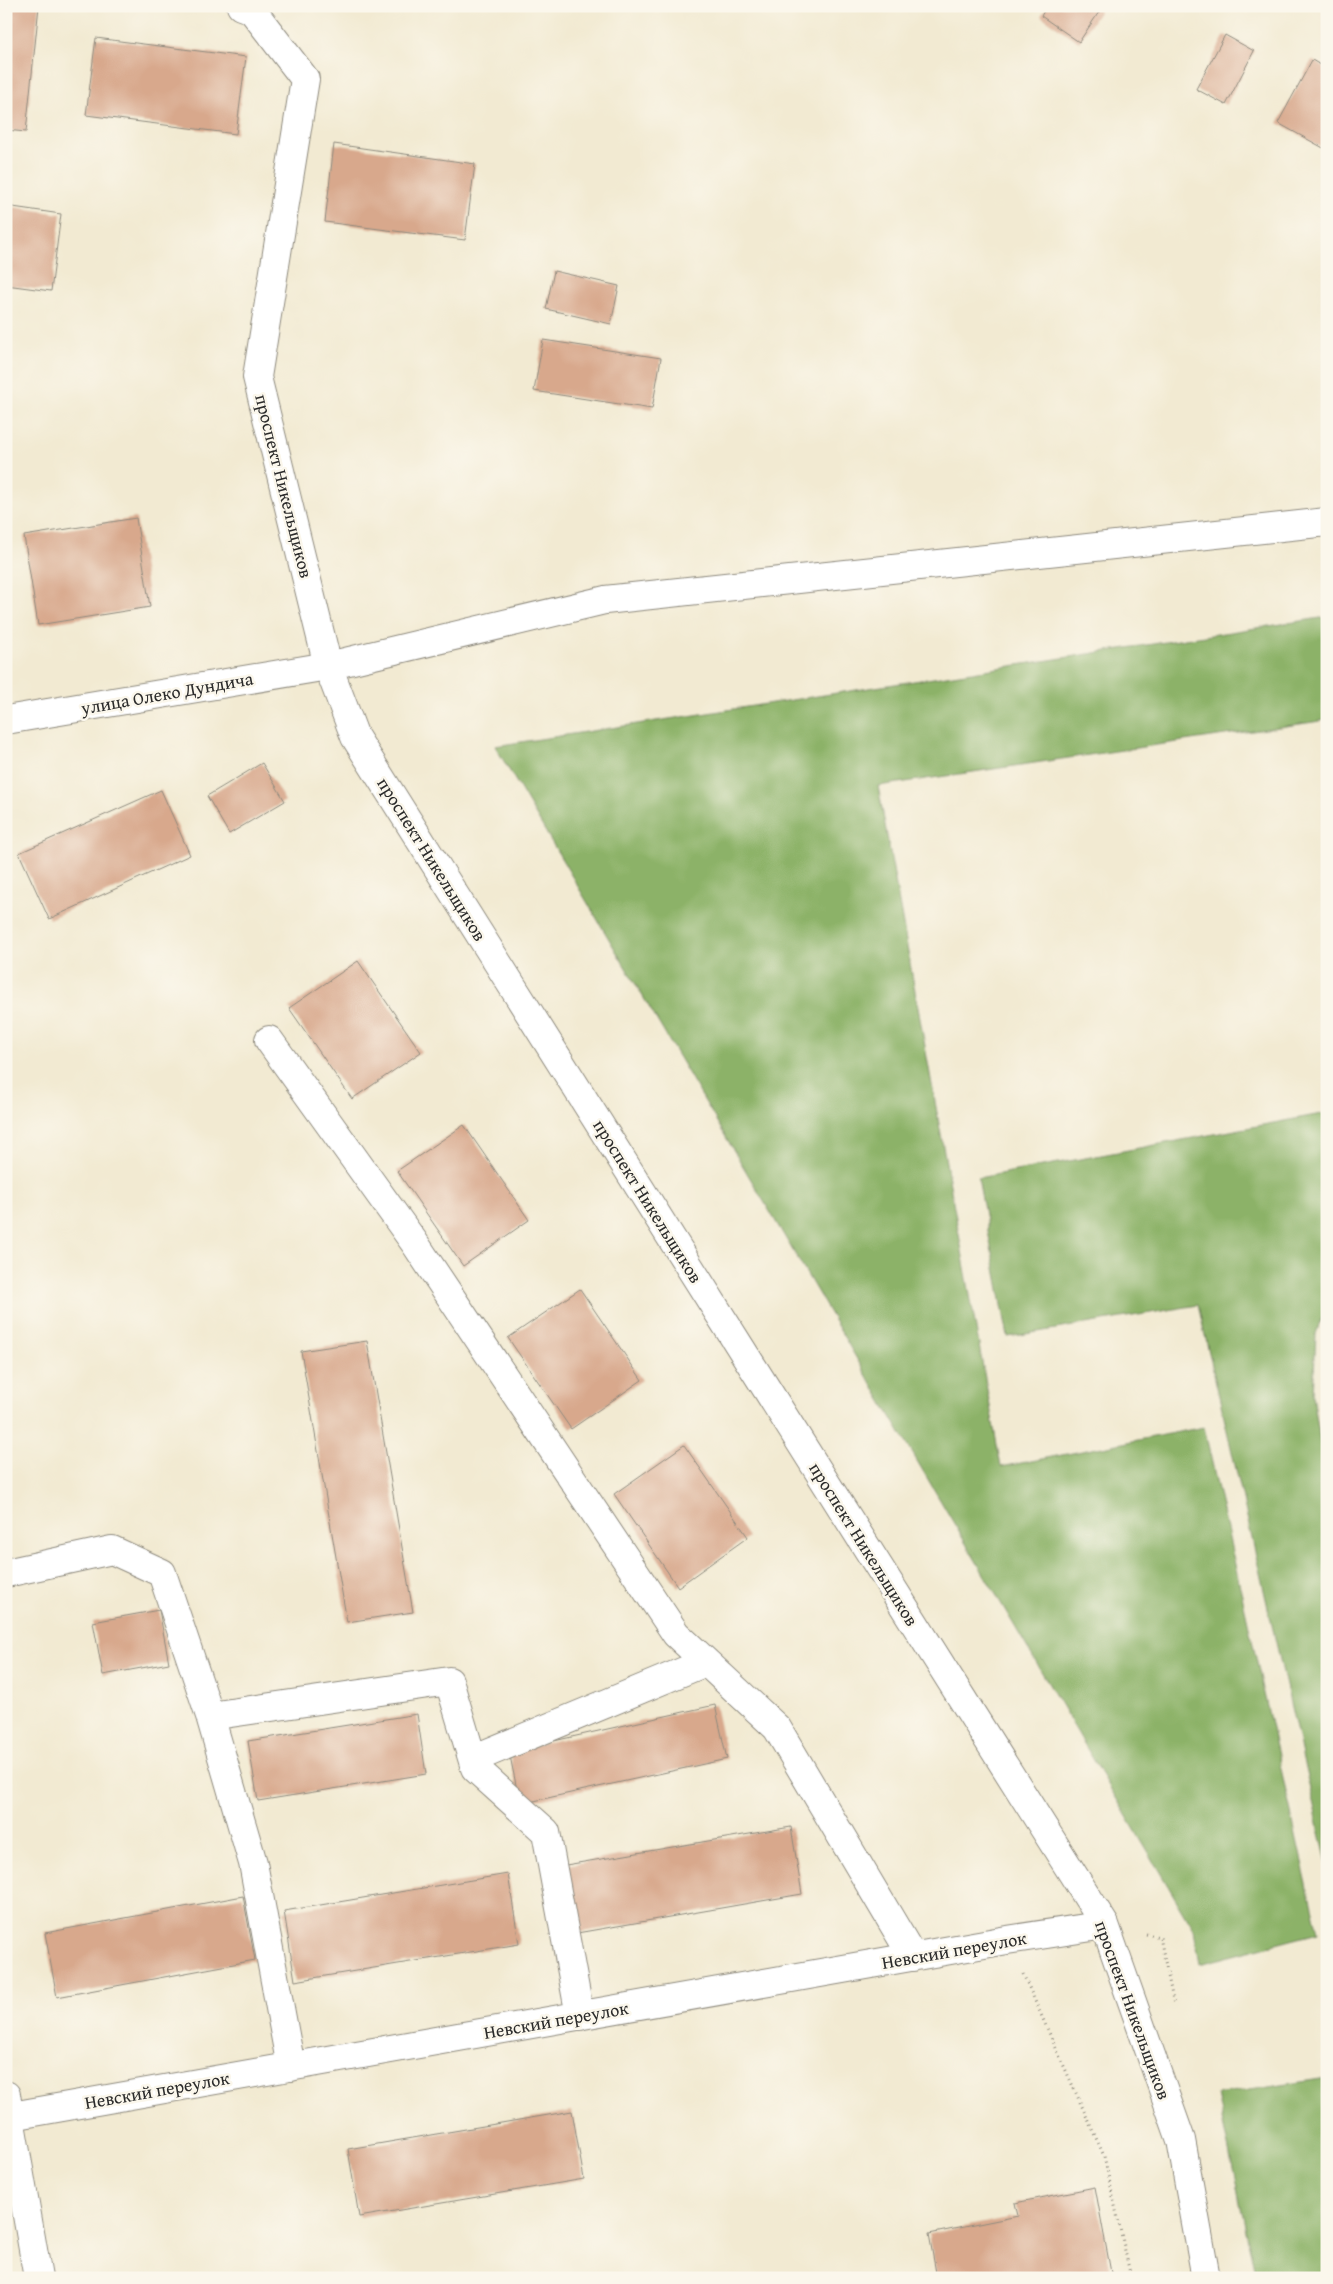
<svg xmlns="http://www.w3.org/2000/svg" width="1333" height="2284" viewBox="0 0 1333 2284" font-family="'Gentium Book Plus',serif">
  <rect width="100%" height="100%" fill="#fbf7ec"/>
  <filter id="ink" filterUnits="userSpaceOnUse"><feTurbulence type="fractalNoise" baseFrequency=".02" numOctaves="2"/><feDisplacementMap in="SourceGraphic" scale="10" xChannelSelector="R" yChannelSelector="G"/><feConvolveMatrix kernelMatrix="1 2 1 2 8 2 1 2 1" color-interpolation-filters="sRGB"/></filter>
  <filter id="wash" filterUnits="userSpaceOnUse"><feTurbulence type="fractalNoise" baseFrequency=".0096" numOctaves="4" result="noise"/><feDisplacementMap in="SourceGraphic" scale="20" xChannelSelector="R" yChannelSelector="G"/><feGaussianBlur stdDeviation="1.12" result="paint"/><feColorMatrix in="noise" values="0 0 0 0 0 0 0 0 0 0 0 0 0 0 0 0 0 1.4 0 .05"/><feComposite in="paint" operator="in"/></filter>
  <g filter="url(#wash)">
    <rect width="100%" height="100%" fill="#f2ead2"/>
    <path fill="#8cb268" stroke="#5c6e4a" d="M1327,617V720L878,786L1001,1467L1204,1427L1318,1933L1200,1964L1194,1930L495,746Z
      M1327,1113V1302L1316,1334L1313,1395L1321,1448L1327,1465V1863L1198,1305L1008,1337L978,1178Z
      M1327,2078V2278H1256L1217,2095Z"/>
    <g id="blocks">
      <path fill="#d8a88c" d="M6,6H39L26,132L6,130Z
        M1047,6H1103L1079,42L1041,16Z
        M1225,35L1254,51L1226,105L1196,89Z
        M96,38L246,57L236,134L86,115Z
        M1312,60L1327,69V150L1278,123Z
        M334,144L475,164L465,240L325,222Z
        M6,206L61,214L51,291L6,285Z
        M554,271L619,286L611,324L546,309Z
        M543,340L661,358L652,409L534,391Z
        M136,518L150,607L38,625L24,536Z
        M262,763L285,801L229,834L207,796Z
        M161,790L190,855L49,919L19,853Z
        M358,961L421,1052L352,1099L289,1008Z
        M464,1125L529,1220L463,1266L397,1171Z
        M580,1289L642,1380L571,1429L508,1338Z
        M367,1341L413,1612L347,1622L301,1351Z
        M684,1445L748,1537L678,1587L614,1494Z
        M159,1610L169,1663L103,1675L93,1622Z
        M715,1705L727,1759L520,1804L509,1751Z
        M417,1714L426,1774L258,1801L248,1741Z
        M791,1827L802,1894L577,1933L566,1865Z
        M508,1874L519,1944L295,1981L284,1911Z
        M243,1896L255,1960L57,1997L45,1933Z
        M572,2111L584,2179L359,2217L348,2149Z
        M1095,2187L1112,2278H999L998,2276L937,2278L929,2234L1018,2216L1015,2203Z"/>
    </g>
  </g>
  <g filter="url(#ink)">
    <use href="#blocks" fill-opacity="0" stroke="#8e8a7e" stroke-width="1"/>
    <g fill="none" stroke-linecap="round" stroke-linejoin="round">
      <defs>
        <path id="minor" d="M241,6L252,10L305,79L257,377L328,666L355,737L1105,1925L1181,2140L1206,2278
          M6,720L328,666L605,600L1327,522
          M269,1040L414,1242L676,1634L777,1728L913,1957
          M6,1573L112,1550L162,1573L210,1716L253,1863L291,2067
          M210,1716L449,1681L475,1768L546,1832L580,2016
          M473,1759L706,1662
          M6,2095L38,2278
          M6,2117L1007,1940L1105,1925"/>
      </defs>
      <use href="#minor" stroke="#8e8a7e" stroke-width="30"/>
      <path stroke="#8e8a7e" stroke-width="3" stroke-dasharray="1 4" stroke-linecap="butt" d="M1146,1934L1160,1937L1174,2005
        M1023,1974L1104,2156L1131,2278"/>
      <use href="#minor" stroke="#fff" stroke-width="28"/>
    </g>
  </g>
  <g text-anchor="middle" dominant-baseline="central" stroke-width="5" stroke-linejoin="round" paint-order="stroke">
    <g font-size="18" fill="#2b2b2b" stroke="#fbf7ec">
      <text transform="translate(284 486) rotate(76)">проспект Никельщиков</text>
      <text transform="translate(167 693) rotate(-10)">улица Олеко Дундича</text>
      <text transform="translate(432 859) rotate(58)">проспект Никельщиков</text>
      <text transform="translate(648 1201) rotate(58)">проспект Никельщиков</text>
      <text transform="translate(864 1544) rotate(58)">проспект Никельщиков</text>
      <text transform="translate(954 1950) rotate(-10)">Невский переулок</text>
      <text transform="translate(1133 2010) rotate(70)">проспект Никельщиков</text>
      <text transform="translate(556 2020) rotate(-10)">Невский переулок</text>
      <text transform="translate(157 2090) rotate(-10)">Невский переулок</text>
    </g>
  </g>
  <rect width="1333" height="2284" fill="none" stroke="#fbf7ec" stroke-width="25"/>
</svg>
